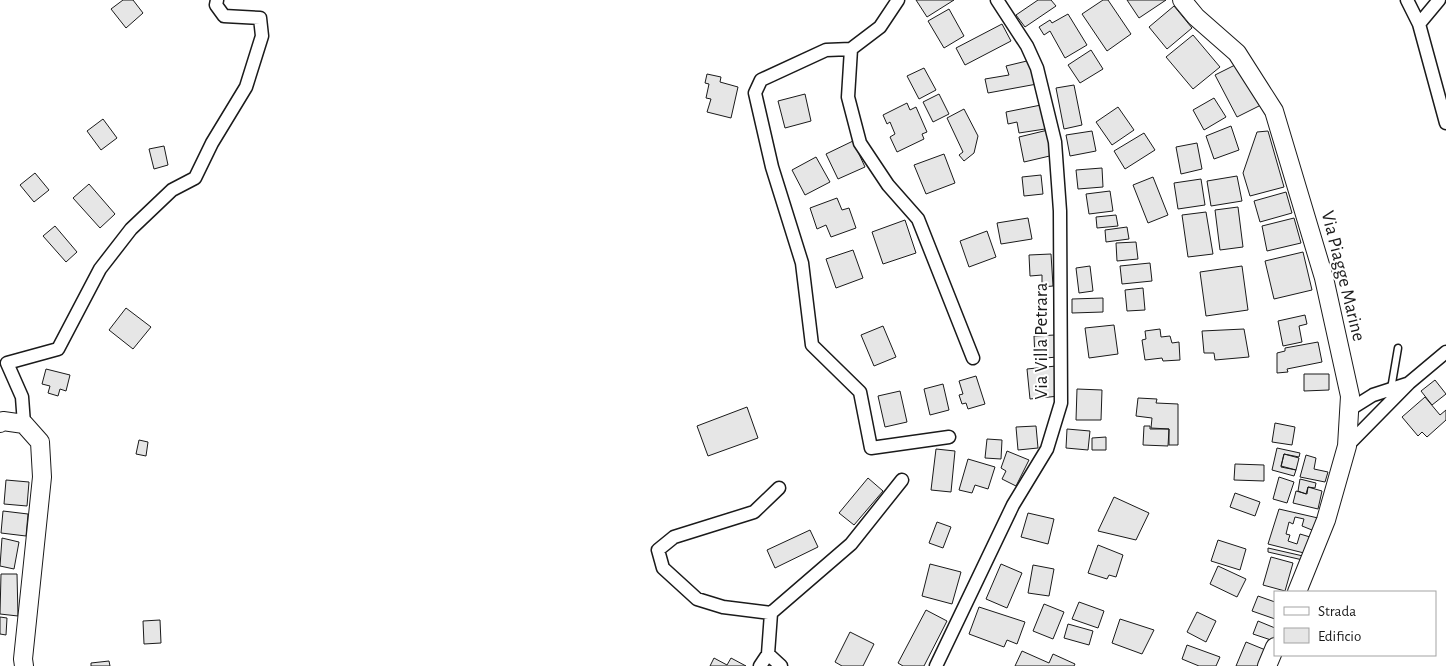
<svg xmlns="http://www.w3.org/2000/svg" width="1446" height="666" viewBox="0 0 1446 666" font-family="'Alegreya Sans',sans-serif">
  <rect width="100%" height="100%" fill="#fff"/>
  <path fill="#e6e6e6" stroke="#1a1a1a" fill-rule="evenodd" d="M123,0H133L143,13L126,28L111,9Z
    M916,0H954L927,17Z
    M1038,0H1051L1056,6L1025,27L1016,15Z
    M1103,0H1108L1131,34L1107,51L1082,14Z
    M1127,0H1166L1139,18Z
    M1174,6L1192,28L1167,49L1149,27Z
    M949,9L964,36L944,48L928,21Z
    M1068,14L1087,45L1065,58L1050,31L1044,35L1039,27L1050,20L1052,23Z
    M1002,24L1011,41L965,65L956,48Z
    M1193,35L1220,67L1193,89L1166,57Z
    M1091,50L1103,69L1080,83L1068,65Z
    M1031,60L1037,84L988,93L985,79L1009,75L1006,66Z
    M1241,62L1263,104L1237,117L1215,75Z
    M924,68L936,90L919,99L907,76Z
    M707,74L721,77L720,82L738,87L731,118L707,112L711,99L706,98L709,84L705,83Z
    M1074,85L1082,125L1064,129L1056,88Z
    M805,94L811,121L785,128L778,101Z
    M939,94L949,114L933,122L923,102Z
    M1214,98L1226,117L1204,130L1193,110Z
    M907,103L910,110L916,107L927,132L922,134L924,139L897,152L890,137L895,134L890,122L887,124L883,115Z
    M1041,105L1045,129L1019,133L1017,122L1008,124L1006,112Z
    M1118,107L1134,130L1112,145L1096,122Z
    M964,109L978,136L974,153L964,161L959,155L963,152L947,118Z
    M103,119L117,138L101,150L87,131Z
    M1231,126L1239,150L1214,159L1206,136Z
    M1048,130L1054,155L1024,162L1019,137Z
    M1092,131L1096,151L1070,156L1066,135Z
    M1268,131L1284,187L1250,196L1243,173L1257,132Z
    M1144,133L1155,150L1125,169L1114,151Z
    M853,141L865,167L838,179L826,154Z
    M1197,143L1202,169L1181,174L1176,147Z
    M164,146L168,165L154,169L149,149Z
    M944,154L955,183L926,194L914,165Z
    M816,157L830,182L805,195L792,170Z
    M1102,168L1103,187L1078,189L1076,170Z
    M35,173L49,190L34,202L20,185Z
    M1041,175L1043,194L1024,196L1022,177Z
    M1237,176L1242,201L1211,206L1207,181Z
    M1153,177L1168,215L1148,223L1133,185Z
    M1201,179L1205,205L1178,209L1174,183Z
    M89,184L115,214L100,228L73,198Z
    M1110,191L1113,211L1089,214L1086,194Z
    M1286,192L1292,213L1260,222L1254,201Z
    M837,198L842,210L849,208L856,228L831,237L826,225L817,229L810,208Z
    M1238,207L1243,247L1220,250L1215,210Z
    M1206,212L1213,254L1188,257L1182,215Z
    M1116,215L1118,226L1097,228L1096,217Z
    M1028,218L1032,239L1001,244L997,223Z
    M1294,218L1301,243L1267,251L1262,226Z
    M905,220L916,253L883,264L872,232Z
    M55,226L77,252L66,262L43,236Z
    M1127,227L1129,239L1106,242L1105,230Z
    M987,231L996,257L969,267L960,241Z
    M1136,242L1138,259L1117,261L1116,243Z
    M853,250L863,278L836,288L826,259Z
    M1303,252L1312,290L1274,299L1265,261Z
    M1051,254L1053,286L1042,287V275L1030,276L1029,255Z
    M1150,263L1152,281L1122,284L1120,266Z
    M1090,266L1093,291L1079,293L1076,268Z
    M1242,266L1248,310L1206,316L1200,272Z
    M1143,288L1145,310L1127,311L1125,290Z
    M1103,298V312L1072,313V299Z
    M126,308L151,327L133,349L109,330Z
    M1305,315L1307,324L1299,326L1302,342L1283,346L1278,321Z
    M1114,325L1118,354L1089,358L1085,328Z
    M883,326L896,357L874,366L861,335Z
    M1160,329L1161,337L1170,336L1172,343L1179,342L1180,360L1163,361L1162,358L1145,360L1142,340L1146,339L1145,331Z
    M1244,329L1249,357L1215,360L1214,353H1204L1202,331Z
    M1055,335L1057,357L1035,359L1034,336Z
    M1318,342L1322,362L1287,369L1288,372L1277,373V353L1285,351V348Z
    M1056,366L1059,396L1030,399L1027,369Z
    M46,369L70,375L66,391L60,389L58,396L48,393L50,386L42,384Z
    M1304,374H1329V390L1304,391Z
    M976,376L985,404L968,409L966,403L962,404L959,395L963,394L959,381Z
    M1435,380L1446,394L1432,405L1421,391Z
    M943,384L949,410L930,415L924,389Z
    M1077,389L1102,390L1101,420H1076Z
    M900,391L907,422L885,427L878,396Z
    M1425,397L1440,415L1446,410V420L1427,437L1422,432L1418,436L1402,417Z
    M1138,398L1157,399L1156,403L1178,404V445H1169V429L1151,428L1152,418L1136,416Z
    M747,407L758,438L708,456L697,426Z
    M1275,423L1295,427L1292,445L1272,442Z
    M1036,426L1038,448L1018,450L1016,427Z
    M1144,426H1150V429H1169L1168,446L1143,445Z
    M1067,429L1090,431L1088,450L1066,448Z
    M1106,437V450H1092V438Z
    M987,439L1002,440L1001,459L985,458Z
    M139,440L148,442L146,456L136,454Z
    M1277,448L1300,453L1299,457L1284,454L1281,467L1296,470L1294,476L1272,470Z
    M936,449L955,451L951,492L931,490Z
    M1007,451L1029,460L1016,486L1002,479L1006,471L1001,468Z
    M1284,454L1299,458L1296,470L1281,466Z
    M1306,455L1316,458L1314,469L1328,472L1325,482L1300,477Z
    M968,459L995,467L988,489L975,485L972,493L959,490Z
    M1235,464L1264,465V481L1234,480Z
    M1279,477L1294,482L1287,503L1273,499Z
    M868,478L883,491L854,525L839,513Z
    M1300,479L1316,483L1315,488L1308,487L1306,494L1298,491Z
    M6,480L29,482L27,506L4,504Z
    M1308,487L1322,491L1318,509L1293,503L1296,491L1307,494Z
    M1235,493L1260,502L1255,516L1230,507Z
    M1114,497L1149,513L1136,540L1098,531Z
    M1279,509L1318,518L1307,561L1268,552V548L1303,556L1304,553L1268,544ZM1295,517L1304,519L1302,526L1312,530L1310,537L1300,534L1297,544L1288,541L1290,535L1286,534L1289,522L1293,524Z
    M3,511L28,514L26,536L1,533Z
    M1028,513L1054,519L1048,544L1021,537Z
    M937,522L951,527L943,548L929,543Z
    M810,530L818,547L775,568L767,550Z
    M2,538L19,542L14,569L0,566Z
    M1218,540L1246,549L1240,570L1211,561Z
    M1098,545L1123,555L1116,577L1109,575L1107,579L1088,573Z
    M1271,557L1293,563L1285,591L1263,585Z
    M930,564L961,572L952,604L922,596Z
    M1001,564L1022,573L1007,608L986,599Z
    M1033,565L1054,569L1049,596L1028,593Z
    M1218,566L1246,579L1237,597L1210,584Z
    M1,574H17L18,616L0,614Z
    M1258,596L1275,602V619L1252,611Z
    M1079,602L1104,611L1098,628L1072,619Z
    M1044,604L1064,612L1053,639L1033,631Z
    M979,607L1025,622L1017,644L1007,640L1004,647L969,634Z
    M926,610L947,621L924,666H903L898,663Z
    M1197,612L1216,621L1206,642L1187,632Z
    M0,617L7,618L6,635L0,634Z
    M1120,619L1154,630L1142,654L1112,643Z
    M160,620L161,643L144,644L143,621Z
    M1258,621L1275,628L1274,641L1253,634Z
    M1068,624L1093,631L1089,645L1064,638Z
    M850,632L874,644L863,666H842L835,662Z
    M1246,642L1268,651L1262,666H1236Z
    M1187,645L1220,657L1216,666H1199L1182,659Z
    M1022,651L1049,663L1053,654L1075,664L1074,666H1015Z
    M714,658L727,665L731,658L746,666H710Z
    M109,661L110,666H91V663Z"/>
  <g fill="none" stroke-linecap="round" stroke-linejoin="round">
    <defs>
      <path id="lane" d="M1391,389L1398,348"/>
      <path id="street" d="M898,0L880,27L851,49L826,50L761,80L755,93L772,167L802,263L812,345L860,392L871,448L949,437
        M1407,0L1419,24L1446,123
        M1419,24L1439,0
        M851,49L848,97L860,143L888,185L918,219L973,358
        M1349,410L1373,395L1407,384
        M24,424L22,397L7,363L58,349L100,269L131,229L172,190L195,178L212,143L246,87L262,36L260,18L224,16L216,5L217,0
        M1347,446L1409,383L1446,352
        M771,613L723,607L697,599L663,568L658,550L674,537L754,512L779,488
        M760,666L768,654
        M781,666L768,654L771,613L851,544L902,480
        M936,666L1013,505L1047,449L1061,403L1060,211L1055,142L1037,68L1027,46L997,0"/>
      <path id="secondary" d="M1182,0L1196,17L1237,53L1274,111L1324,278L1350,396L1347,446L1326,520L1297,592
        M0,423L3,421L24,424L40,442L42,477L23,659L24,666
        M1267,666L1275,647"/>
    </defs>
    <use href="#lane" stroke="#1a1a1a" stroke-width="9"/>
    <use href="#street" stroke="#1a1a1a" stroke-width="15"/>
    <use href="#secondary" stroke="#1a1a1a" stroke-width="20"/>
    <use href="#lane" stroke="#fff" stroke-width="6"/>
    <use href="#street" stroke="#fff" stroke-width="12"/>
    <use href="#secondary" stroke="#fff" stroke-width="18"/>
  </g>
  <g text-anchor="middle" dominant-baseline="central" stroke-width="4" stroke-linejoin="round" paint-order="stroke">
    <g font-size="19" fill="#1a1a1a" stroke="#fff">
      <text transform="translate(1343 276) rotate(76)">Via Piagge Marine</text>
      <text transform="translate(1041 341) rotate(-90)">Via Villa Petrara</text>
    </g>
  </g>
  <rect x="1274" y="591" width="162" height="65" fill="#ffffff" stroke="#a3a3a3"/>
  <rect x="1284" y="607" width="25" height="8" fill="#ffffff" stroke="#a3a3a3"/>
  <text x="1318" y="616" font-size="15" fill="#1a1a1a">Strada</text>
  <rect x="1284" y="628" width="25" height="15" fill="#e6e6e6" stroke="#a3a3a3"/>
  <text x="1318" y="641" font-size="15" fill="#1a1a1a">Edificio</text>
</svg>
